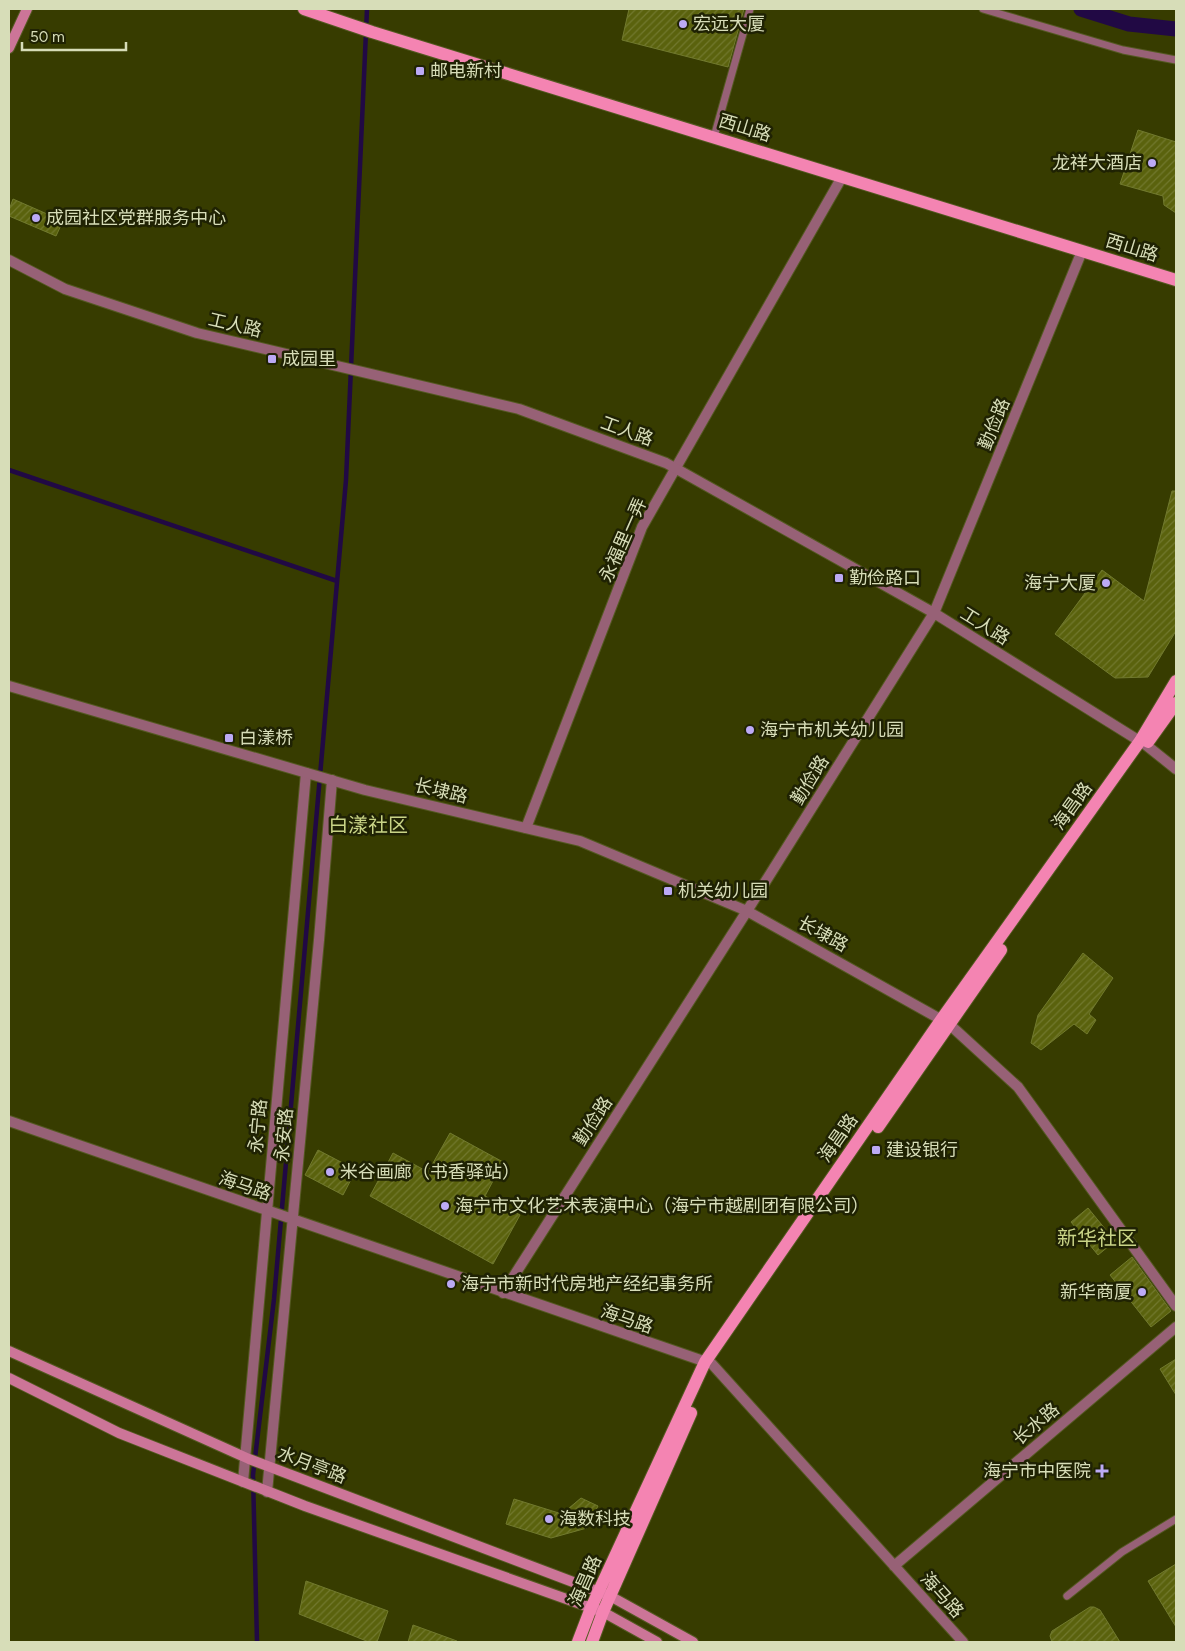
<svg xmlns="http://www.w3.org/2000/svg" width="1185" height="1651" viewBox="0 0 1185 1651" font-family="Figtree,'Noto Sans SC',sans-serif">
  <defs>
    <pattern id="building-hatch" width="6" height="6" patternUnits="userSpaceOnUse" patternTransform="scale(1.25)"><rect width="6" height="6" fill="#5a620d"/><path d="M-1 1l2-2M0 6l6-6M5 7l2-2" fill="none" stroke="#71782e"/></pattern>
  </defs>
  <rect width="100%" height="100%" fill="#373c00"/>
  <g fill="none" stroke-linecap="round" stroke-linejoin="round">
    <path stroke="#210944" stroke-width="4.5" d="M9,470L337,581
      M257,1642L253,1475L274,1299L346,480L367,9"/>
    <path stroke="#210944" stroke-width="15" d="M1081,9L1129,24L1176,29"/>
  </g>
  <path fill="url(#building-hatch)" stroke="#717a2e" d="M629,9H744L728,67L622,40Z
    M1138,130L1176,142V213L1164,205L1163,196L1120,184Z
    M13,199L63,221L56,236L9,216V210Z
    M1172,491H1176V631L1148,677L1115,678L1055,634L1102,570L1144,601Z
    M1083,953L1113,978L1089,1014L1096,1020L1087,1034L1074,1024L1041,1050L1031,1043L1038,1015Z
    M450,1133L503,1162L485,1196L520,1215L493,1264L370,1196L393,1153L428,1172Z
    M318,1150L356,1170L343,1195L305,1175Z
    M1088,1208L1115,1241L1098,1255L1071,1222Z
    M1132,1257L1171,1311L1151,1327L1110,1275Z
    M1176,1359V1395L1160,1369Z
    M581,1498L598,1506L587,1528L551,1538L506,1524L514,1499L562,1514Z
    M1176,1564V1627L1148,1581Z
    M306,1581L388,1611L377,1642H369L299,1614Z
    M1090,1607H1094L1100,1610L1120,1642H1052L1050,1636L1052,1631Z
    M413,1625L457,1641V1642H408Z"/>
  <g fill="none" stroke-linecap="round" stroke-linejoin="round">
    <defs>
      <path id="service" d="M983,9L1123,50L1176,60
        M714,137L750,9
        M1067,1596L1122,1552L1176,1519"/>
      <path id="minor" d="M526,828L642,527L842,177
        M9,1121L712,1364L963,1642
        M243,1482L306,773
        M267,1492L319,940L332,780
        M894,1566L1176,1327"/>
      <path id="tertiary" d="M9,260L65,289L197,333L519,409L666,463L934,613L1146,745L1176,769
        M9,686L365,790L580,841L747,911L949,1024L1018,1087L1176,1306
        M503,1293L747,911L934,613L1082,251"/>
      <path id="secondary" d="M9,48L27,9
        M9,1351L249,1459L610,1596L693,1642
        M9,1378L119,1433L305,1506L603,1612L657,1642"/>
      <path id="primary" d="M304,9L372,32L1176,280
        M1148,742L1176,703
        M878,1127L1001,950
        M578,1642L591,1608L705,1362L941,1020L1140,741L1176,681
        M592,1642L603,1612L691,1413"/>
    </defs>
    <use href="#service" stroke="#545921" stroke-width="9"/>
    <use href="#minor" stroke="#545921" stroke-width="12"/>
    <use href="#tertiary" stroke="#545921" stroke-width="12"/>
    <use href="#secondary" stroke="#545921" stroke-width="12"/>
    <use href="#primary" stroke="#545921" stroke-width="14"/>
    <use href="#service" stroke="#976176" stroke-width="7"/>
    <use href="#minor" stroke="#976176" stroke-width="10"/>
    <use href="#tertiary" stroke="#976176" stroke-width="10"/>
    <use href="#secondary" stroke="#cc7598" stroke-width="10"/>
    <use href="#primary" stroke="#f484b2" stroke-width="12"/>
  </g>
  <g fill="#bcaaf5" stroke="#1f2203" stroke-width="2">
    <circle cx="683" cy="24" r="5"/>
    <rect x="415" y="66" width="10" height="10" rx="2.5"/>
    <circle cx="1152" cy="163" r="5"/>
    <circle cx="36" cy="218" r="5"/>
    <rect x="267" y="354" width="10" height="10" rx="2.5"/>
    <rect x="834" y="573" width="10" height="10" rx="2.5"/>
    <circle cx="1106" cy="583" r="5"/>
    <circle cx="750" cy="730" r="5"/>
    <rect x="224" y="733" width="10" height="10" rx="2.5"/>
    <rect x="663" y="886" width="10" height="10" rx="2.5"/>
    <rect x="871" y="1145" width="10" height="10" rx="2.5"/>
    <circle cx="330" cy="1172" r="5"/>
    <circle cx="445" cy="1206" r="5"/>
    <circle cx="451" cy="1284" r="5"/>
    <circle cx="1142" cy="1292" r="5"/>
    <path d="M1099.5 1463.5h5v5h5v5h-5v5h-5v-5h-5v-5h5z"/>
    <circle cx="549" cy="1519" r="5"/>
  </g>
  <g text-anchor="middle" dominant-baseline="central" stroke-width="5" stroke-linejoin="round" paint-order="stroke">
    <g font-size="18" fill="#d7ddb8" stroke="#1f2203" text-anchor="start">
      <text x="693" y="24">宏远大厦</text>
      <text x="430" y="71">邮电新村</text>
      <text x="1142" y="163" text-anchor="end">龙祥大酒店</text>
      <text x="46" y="218">成园社区党群服务中心</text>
      <text x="282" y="359">成园里</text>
      <text x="849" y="578">勤俭路口</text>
      <text x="1096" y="583" text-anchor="end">海宁大厦</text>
      <text x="760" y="730">海宁市机关幼儿园</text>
      <text x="239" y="738">白漾桥</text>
      <text x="678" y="891">机关幼儿园</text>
      <text x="886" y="1150">建设银行</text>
      <text x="340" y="1172">米谷画廊（书香驿站）</text>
      <text x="455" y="1206">海宁市文化艺术表演中心（海宁市越剧团有限公司）</text>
      <text x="461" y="1284">海宁市新时代房地产经纪事务所</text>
      <text x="1132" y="1292" text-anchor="end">新华商厦</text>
      <text x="1091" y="1471" text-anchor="end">海宁市中医院</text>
      <text x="559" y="1519">海数科技</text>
    </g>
    <g font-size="18" fill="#d7ddb8" stroke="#1f2203">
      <text transform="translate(745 128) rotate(17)">西山路</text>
      <text transform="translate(1132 248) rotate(17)">西山路</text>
      <text transform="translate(235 325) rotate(13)">工人路</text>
      <text transform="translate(994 424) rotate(-68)">勤俭路</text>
      <text transform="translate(627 431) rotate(20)">工人路</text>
      <text transform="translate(623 540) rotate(-66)">永福里一弄</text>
      <text transform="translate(985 626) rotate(32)">工人路</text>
      <text transform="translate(810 780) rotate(-58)">勤俭路</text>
      <text transform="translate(441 791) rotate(13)">长埭路</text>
      <text transform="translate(1072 806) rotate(-54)">海昌路</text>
      <text transform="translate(823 934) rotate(29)">长埭路</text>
      <text transform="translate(593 1121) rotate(-57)">勤俭路</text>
      <text transform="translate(258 1126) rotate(-85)">永宁路</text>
      <text transform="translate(284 1135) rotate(-85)">永安路</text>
      <text transform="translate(838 1138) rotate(-55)">海昌路</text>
      <text transform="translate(245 1186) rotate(19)">海马路</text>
      <text transform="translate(627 1319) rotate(19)">海马路</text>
      <text transform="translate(1036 1424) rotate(-40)">长水路</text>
      <text transform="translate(312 1465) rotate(21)">水月亭路</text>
      <text transform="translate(585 1581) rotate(-66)">海昌路</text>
      <text transform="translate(942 1595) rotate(48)">海马路</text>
    </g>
    <g font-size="20" fill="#c8d386" stroke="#1f2203">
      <text x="368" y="825">白漾社区</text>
      <text x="1097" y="1238">新华社区</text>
    </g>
  </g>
  <rect width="1185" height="1651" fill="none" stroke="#d7ddb8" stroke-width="20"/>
  <path d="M22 42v8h104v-8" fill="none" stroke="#d7ddb8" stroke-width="2.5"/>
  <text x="30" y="42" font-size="15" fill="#d7ddb8" stroke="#1f2203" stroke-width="4" paint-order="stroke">50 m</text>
</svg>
